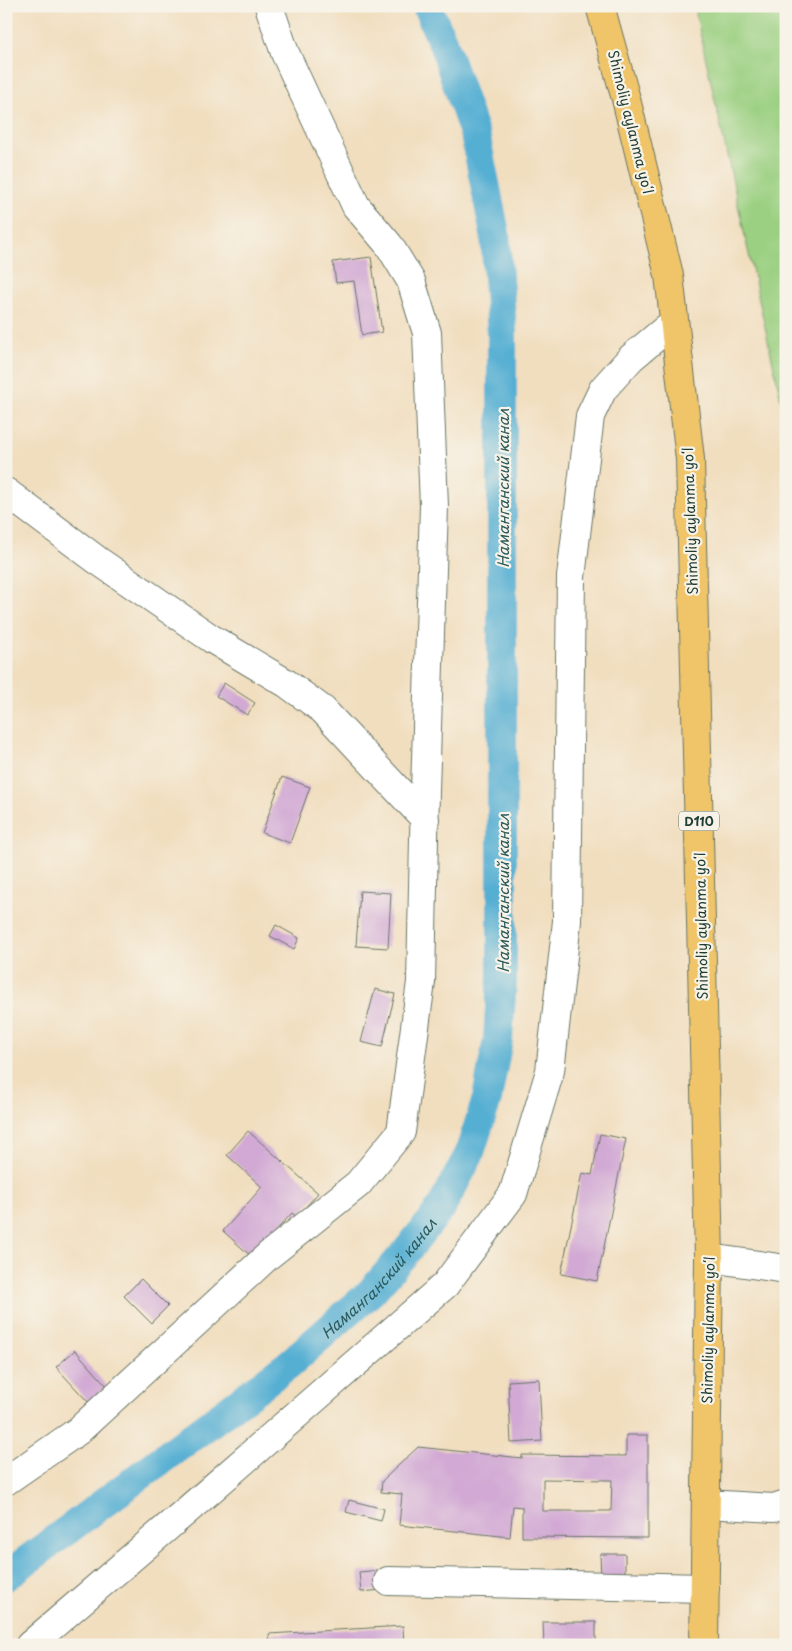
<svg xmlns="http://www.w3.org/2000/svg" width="792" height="1651" viewBox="0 0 792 1651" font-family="'Playpen Sans',sans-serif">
  <rect width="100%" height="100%" fill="#f7f3e8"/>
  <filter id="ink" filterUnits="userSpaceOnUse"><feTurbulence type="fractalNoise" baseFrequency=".02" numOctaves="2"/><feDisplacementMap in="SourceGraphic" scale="10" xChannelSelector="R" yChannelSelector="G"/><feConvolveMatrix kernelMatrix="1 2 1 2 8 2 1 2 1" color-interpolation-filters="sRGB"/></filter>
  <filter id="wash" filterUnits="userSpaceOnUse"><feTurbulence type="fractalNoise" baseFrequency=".0096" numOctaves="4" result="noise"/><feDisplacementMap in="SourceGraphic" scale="20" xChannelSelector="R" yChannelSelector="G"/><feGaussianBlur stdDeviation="1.12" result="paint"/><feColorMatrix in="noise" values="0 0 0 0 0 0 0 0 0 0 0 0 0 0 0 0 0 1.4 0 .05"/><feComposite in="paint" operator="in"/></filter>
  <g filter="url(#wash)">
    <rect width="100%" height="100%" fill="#f1debf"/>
    <path fill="#9bd082" stroke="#5d865b" d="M700,6H786V422L695,10Z"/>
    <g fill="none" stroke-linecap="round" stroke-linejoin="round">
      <path stroke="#55afd3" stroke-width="30" id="s1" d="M6,1576L288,1365L371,1292L406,1252L441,1208L469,1155L487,1099L498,1039L502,979V333L495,234L476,139L445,48L427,6"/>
    </g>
    <g id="blocks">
      <path fill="#d1a9d4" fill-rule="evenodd" d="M371,257L382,332L362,335L354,281L336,283L333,262Z
        M224,683L255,703L247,715L216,696Z
        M282,777L310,787L290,843L262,833Z
        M360,891L391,893L388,948L356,946Z
        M276,925L299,938L294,949L270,936Z
        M375,989L395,994L382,1047L361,1042Z
        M248,1131L318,1193L297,1217L292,1213L252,1257L223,1231L262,1187L227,1155Z
        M600,1134L626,1139L597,1281L561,1274L582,1173L592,1175Z
        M141,1279L168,1306L151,1323L124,1296Z
        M75,1350L107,1386L89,1403L56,1367Z
        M539,1379L542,1441L511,1443L508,1381Z
        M626,1435H648V1538L522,1537V1507L513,1506L510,1537L399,1525L402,1494L381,1492L382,1481L418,1447L522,1458V1455L626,1456ZM543,1479L612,1480L611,1511H543Z
        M349,1500L384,1509L381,1521L346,1512Z
        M600,1554H625V1578H601Z
        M380,1570L382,1590L361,1592L359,1572Z
        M543,1622H596V1645H544Z
        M403,1626L404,1645H270L269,1634Z"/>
    </g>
  </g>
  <g filter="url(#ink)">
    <use href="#blocks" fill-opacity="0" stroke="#687565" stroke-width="1"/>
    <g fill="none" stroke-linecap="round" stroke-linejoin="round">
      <defs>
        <path id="minor" d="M6,492L97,560L212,639L286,683L323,710L425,819
          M709,1258L786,1269
          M6,1481L78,1431L269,1255L358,1184L401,1132L421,982L425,791L434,506L427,333L411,281L389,245L356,206L285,53L269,6
          M706,1504L774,1508L786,1504
          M388,1581L705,1588
          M30,1645L192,1506L445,1285L513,1194L550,1071L567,921L571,577L590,416L603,389L631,358L674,322"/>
        <path id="major" d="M600,6L626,99L669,275L690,459L709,1258L704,1645"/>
      </defs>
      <use href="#minor" stroke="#687565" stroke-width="30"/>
      <use href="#major" stroke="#687565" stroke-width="30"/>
      <use href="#minor" stroke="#fff" stroke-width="28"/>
      <use href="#major" stroke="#f0c469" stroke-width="28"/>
    </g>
  </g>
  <g text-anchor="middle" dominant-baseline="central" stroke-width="4.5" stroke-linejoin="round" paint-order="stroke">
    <rect fill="#f7f3e8" stroke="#60746a" stroke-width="1" x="679" y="811.5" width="40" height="19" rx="4"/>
    <g font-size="12" font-weight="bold" fill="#1f3d34">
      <text x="699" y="821">D110</text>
    </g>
    <g font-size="14" fill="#1f3d34" stroke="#f7f3e8">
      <text transform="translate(631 122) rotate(76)">Shimoliy aylanma yoʻl</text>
      <text transform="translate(690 521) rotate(-92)">Shimoliy aylanma yoʻl</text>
      <text transform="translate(701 926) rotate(-91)">Shimoliy aylanma yoʻl</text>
      <text transform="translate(708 1330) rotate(-89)">Shimoliy aylanma yoʻl</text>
    </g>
    <g font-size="15" font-style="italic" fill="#2c5a5c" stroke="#f7f3e8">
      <text transform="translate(502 488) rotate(-90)">Наманганский канал</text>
      <text transform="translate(502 893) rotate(-90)">Наманганский канал</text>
      <text stroke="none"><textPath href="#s1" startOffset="478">Наманганский канал</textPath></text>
    </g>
  </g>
  <rect width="792" height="1651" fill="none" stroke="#f7f3e8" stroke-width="25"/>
</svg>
